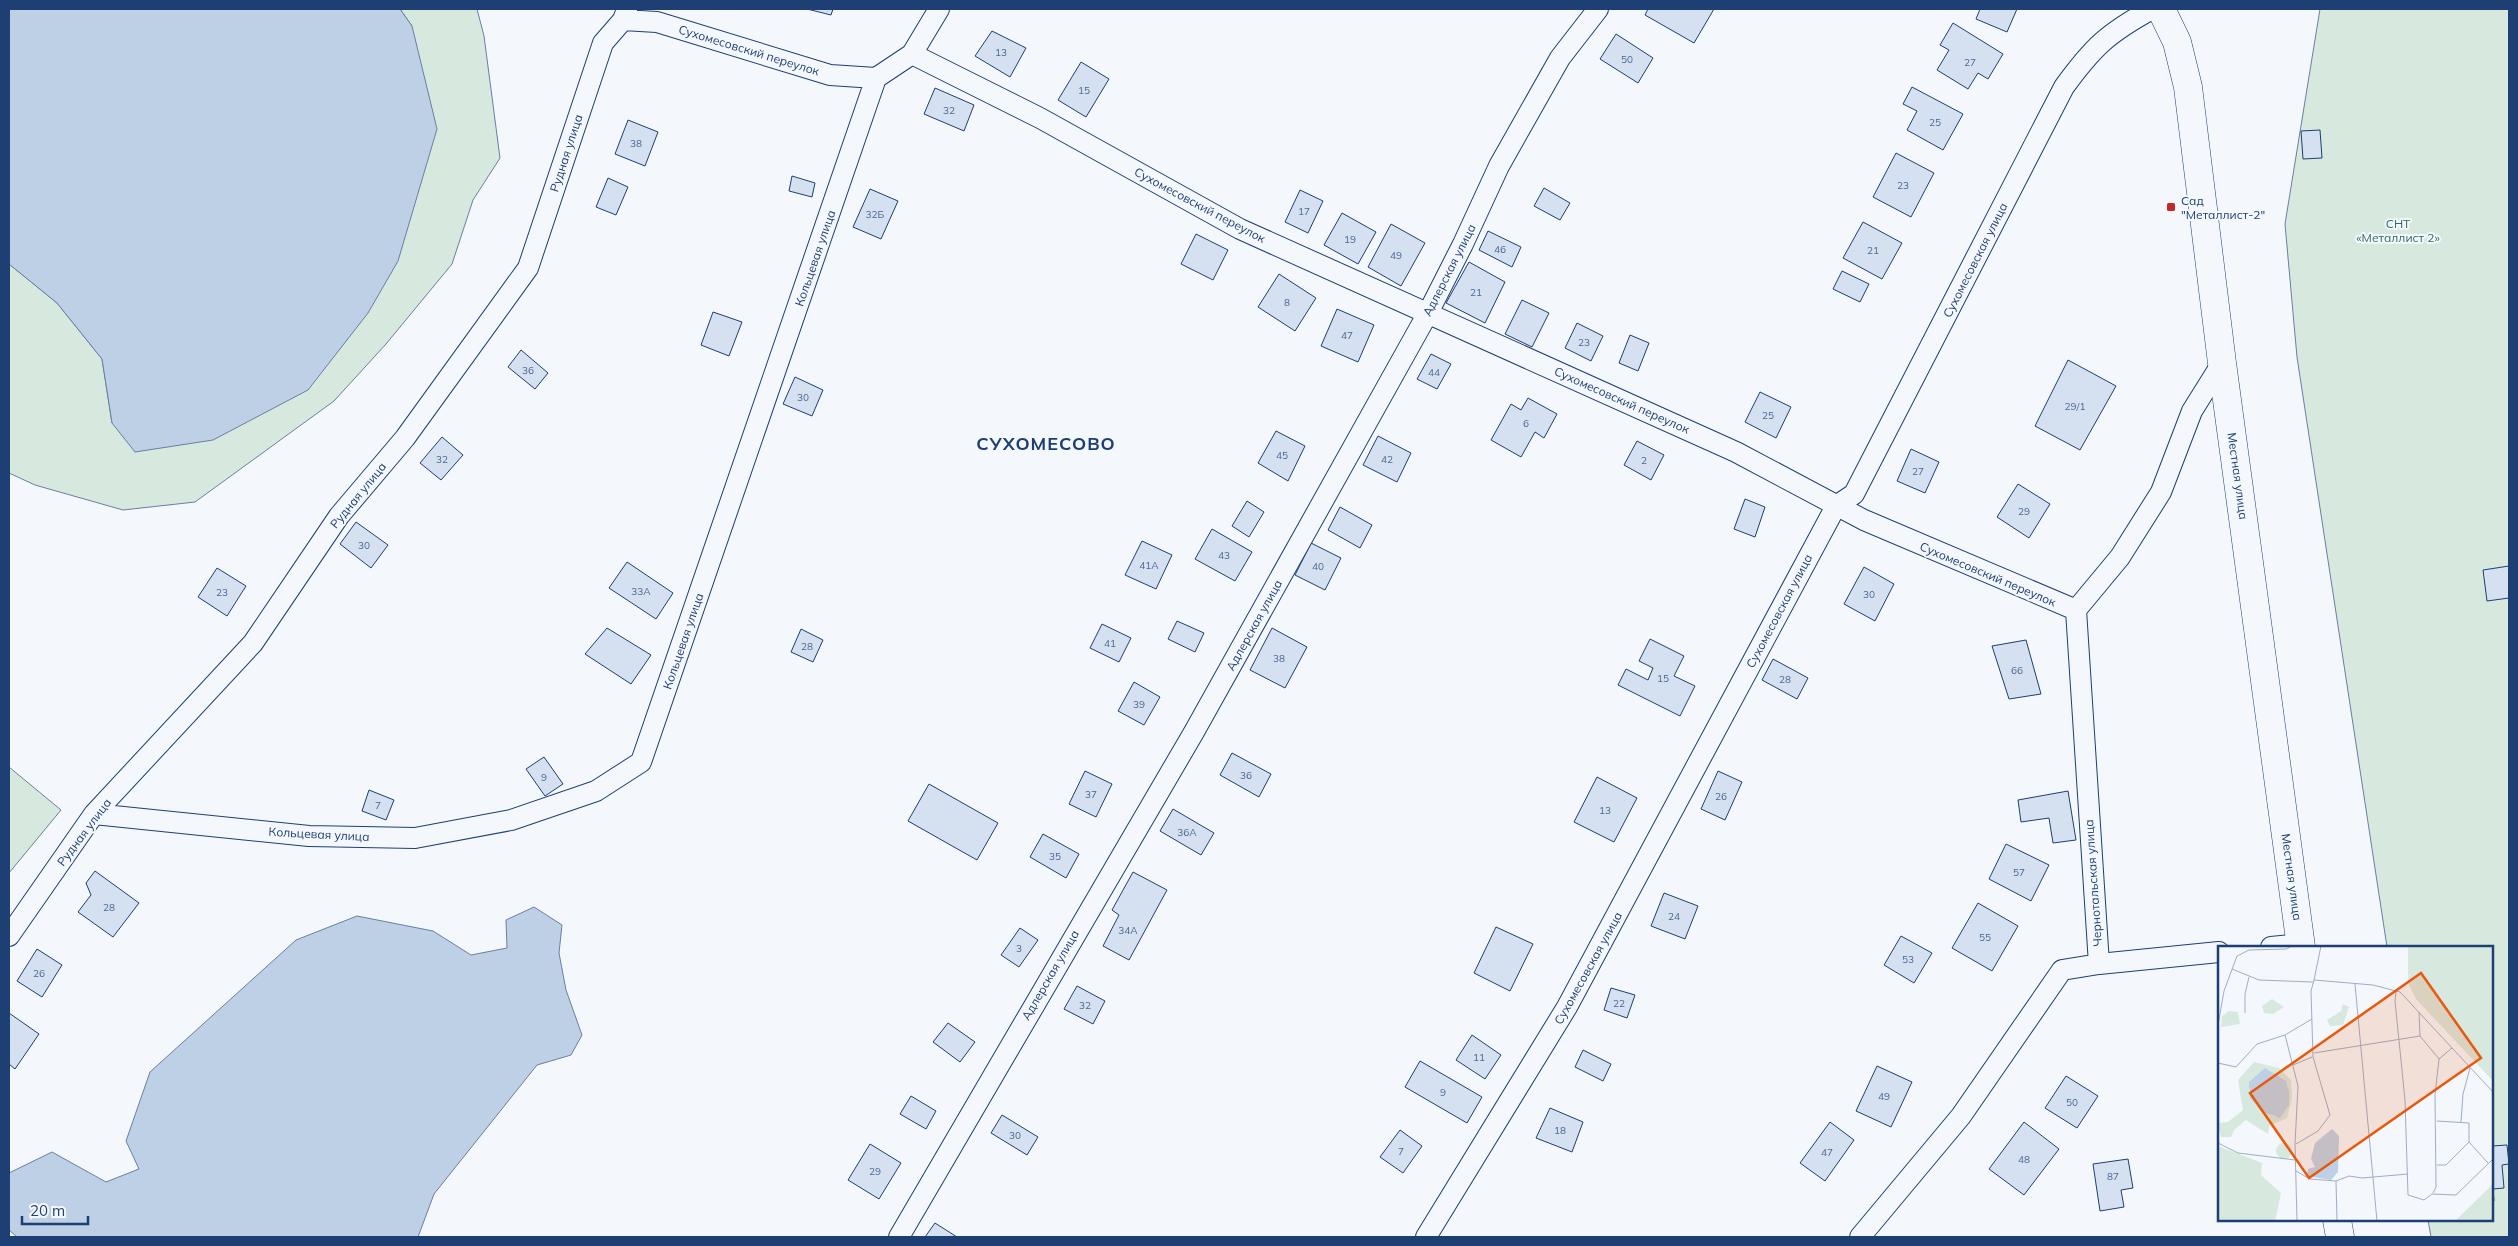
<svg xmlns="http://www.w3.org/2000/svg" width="2518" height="1246" viewBox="0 0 2518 1246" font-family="Mulish,sans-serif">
  <rect width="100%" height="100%" fill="#f4f7fb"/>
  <path fill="#d7e8df" stroke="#687fa3" d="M400,9H477L484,36L500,158L473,200L452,264L386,344L334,401L195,502L123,510L35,485L9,473V264L57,303L102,359L112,423L412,26Z
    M2320,9H2509V1237H2431L2428,1220H2492V947H2387L2297,357L2285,224Z
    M9,767L61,810L9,873Z"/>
  <path fill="#bed0e5" stroke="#687fa3" d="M9,9H400L412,26L437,129L398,261L368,313L308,390L213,440L135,452L112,423L102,359L57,303L9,264Z
    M534,907L562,925L559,953L566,990L582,1035L571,1055L537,1065L434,1194L418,1237H17L9,1230V1173L52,1152L106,1182L139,1169L126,1141L150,1072L296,940L357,916L433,931L471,955L507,948L506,920Z"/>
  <path fill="#d5e0f0" stroke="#1d3f73" d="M807,9H833L831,15Z
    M1648,9H1714L1694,43L1645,15Z
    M1980,9H2017L2007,32L1976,19Z
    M1953,23L2003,54L1988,79L1978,73L1968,89L1937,70L1949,50L1940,45Z
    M992,31L1026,48L1010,77L975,56Z
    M1616,34L1653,58L1638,83L1600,59Z
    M1081,62L1109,79L1086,117L1058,100Z
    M1912,87L1963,114L1943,150L1907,130L1917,111L1903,104Z
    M935,88L974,105L964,131L924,114Z
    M628,120L658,132L645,166L615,154Z
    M2320,130L2322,158L2303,159L2301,131Z
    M1896,153L1934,173L1911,217L1873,197Z
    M792,176L815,183L812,197L789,191Z
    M608,178L628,187L616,215L596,207Z
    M1544,188L1570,203L1560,220L1534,206Z
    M870,189L898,201L881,239L853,227Z
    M1300,190L1323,201L1308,233L1285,222Z
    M1342,213L1376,232L1358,264L1324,245Z
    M1863,222L1902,243L1882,279L1843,258Z
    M1391,224L1425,243L1401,286L1368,267Z
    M1488,231L1521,247L1512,267L1479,250Z
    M1196,234L1228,250L1213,280L1181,264Z
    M1469,262L1505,282L1485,323L1446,303Z
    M1842,271L1869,284L1860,302L1833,289Z
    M1279,274L1316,298L1295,331L1258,307Z
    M1522,300L1549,313L1532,347L1505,334Z
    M1337,309L1374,325L1358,362L1321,346Z
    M713,312L742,322L729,356L701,345Z
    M1577,323L1603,336L1591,361L1565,348Z
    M1630,335L1649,343L1638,371L1619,363Z
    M521,350L548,373L535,389L508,367Z
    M1431,354L1451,364L1437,389L1417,379Z
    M2068,360L2116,386L2080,450L2035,426Z
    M795,377L823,390L812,416L783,404Z
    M1760,392L1791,407L1776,438L1745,422Z
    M1528,398L1557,414L1544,438L1535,432L1521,457L1491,440L1511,404L1521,410Z
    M1276,431L1305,446L1288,481L1258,463Z
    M1378,436L1411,453L1397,482L1363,465Z
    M442,437L463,455L441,480L420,463Z
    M1637,441L1664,455L1651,480L1624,465Z
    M1911,449L1939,462L1925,493L1897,481Z
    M2018,484L2050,504L2029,538L1997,517Z
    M1745,499L1765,507L1755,537L1734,529Z
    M1247,501L1264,512L1249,537L1232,526Z
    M1340,507L1372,525L1360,548L1328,530Z
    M356,522L388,545L371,568L340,544Z
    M1212,529L1252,552L1235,581L1195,559Z
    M1142,541L1172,555L1156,589L1125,575Z
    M1311,543L1341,558L1325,590L1295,575Z
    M627,562L673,593L656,619L609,588Z
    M2509,566V598L2487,601L2483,570Z
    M1864,567L1894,584L1875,621L1844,604Z
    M217,568L246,586L227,616L198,597Z
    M1177,621L1204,633L1195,652L1168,639Z
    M1102,624L1131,638L1119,662L1090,648Z
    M607,628L651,655L631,684L585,654Z
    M1272,628L1307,647L1285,688L1250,670Z
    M801,629L823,640L813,662L791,652Z
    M1650,639L1684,656L1674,676L1695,686L1680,716L1618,685L1626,669L1648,680L1653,668L1639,661Z
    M2026,640L2041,694L2009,699L1992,646Z
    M1773,659L1808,678L1797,699L1762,680Z
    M1134,682L1160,697L1144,725L1118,711Z
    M1232,753L1271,774L1259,797L1220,775Z
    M544,757L563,784L545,796L526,769Z
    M1085,771L1112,784L1096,817L1069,804Z
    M1718,771L1742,782L1725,820L1701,809Z
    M1597,777L1637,798L1614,842L1574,822Z
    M929,784L998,823L977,860L908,821Z
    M369,790L394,800L386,820L362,811Z
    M2068,791L2076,840L2053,843L2049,818L2021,822L2018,800Z
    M1173,809L1214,833L1201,855L1160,831Z
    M1043,834L1079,854L1066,878L1030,857Z
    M2006,844L2049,865L2031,901L1989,879Z
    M95,871L139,903L113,937L78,912L91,895L86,883Z
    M1133,872L1167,890L1129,960L1103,946L1119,915L1112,910Z
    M1664,893L1698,906L1685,939L1651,926Z
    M1978,903L2018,926L1992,971L1952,948Z
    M1496,927L1533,944L1510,991L1474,973Z
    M1020,928L1038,940L1019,967L1001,955Z
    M1901,936L1932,953L1914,983L1884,965Z
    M37,949L62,965L42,997L17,981Z
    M1077,986L1105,1001L1093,1024L1064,1009Z
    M1611,988L1635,995L1627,1018L1604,1010Z
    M9,1013L39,1034L15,1069L9,1064Z
    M948,1023L975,1042L960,1062L933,1042Z
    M1472,1035L1501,1055L1485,1079L1456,1060Z
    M1583,1050L1611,1064L1603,1081L1575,1067Z
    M1420,1061L1482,1097L1467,1123L1405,1087Z
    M1877,1066L1912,1082L1891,1127L1856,1111Z
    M2066,1076L2098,1096L2077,1128L2045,1108Z
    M911,1096L936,1111L926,1129L900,1114Z
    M1550,1108L1583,1122L1572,1152L1536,1138Z
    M1002,1115L1038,1137L1027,1155L991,1133Z
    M1830,1122L1854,1140L1825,1181L1800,1163Z
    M2024,1122L2059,1149L2024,1195L1989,1169Z
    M1400,1130L1422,1146L1403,1173L1380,1157Z
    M870,1144L901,1163L879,1199L848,1180Z
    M2507,1145L2509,1164L2502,1165L2504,1188L2493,1189L2494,1201H2492V1146Z
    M2128,1159L2133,1188L2121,1190L2124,1207L2100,1211L2093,1164Z
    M935,1223L957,1237H925Z"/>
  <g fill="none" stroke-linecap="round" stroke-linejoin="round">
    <defs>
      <path id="street" d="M623,20L657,22L830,75L876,78
        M912,54L1040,118L1240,229L1736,452L1864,520L2076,610L2120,557L2161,492L2192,411L2222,363
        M94,814L309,836L415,838L511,820L596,791L641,762L876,78L912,54L939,9
        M9,936L94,814L253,643L339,516L405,438L528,268L603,43L623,20L627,9
        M2271,947L2301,944
        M2099,964L2219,952
        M899,1237L1194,732L1428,313L1463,244L1499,166L1560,58L1598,9
        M1426,1237L1567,1007L1836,506L1854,494L2064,87C2093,47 2108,33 2152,9
        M1860,1237L1961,1116L2062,970L2099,964L2076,610"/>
      <path id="secondary" d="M2161,9L2177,42L2188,87L2222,363L2301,947
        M2337,1220L2340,1237"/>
    </defs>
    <use href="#street" stroke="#1d3f73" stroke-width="22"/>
    <use href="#secondary" stroke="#1d3f73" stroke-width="29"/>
    <use href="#street" stroke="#f4f7fb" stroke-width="20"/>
    <use href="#secondary" stroke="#f4f7fb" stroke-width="28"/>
  </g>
  <rect fill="#c62828" stroke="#f4f7fb" stroke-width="2" x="2166" y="202" width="10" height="10" rx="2.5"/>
  <g text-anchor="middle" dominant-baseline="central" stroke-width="4" stroke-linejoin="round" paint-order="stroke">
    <g font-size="10" fill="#4b6792">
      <text x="1001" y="52">13</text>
      <text x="1627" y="59">50</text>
      <text x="1970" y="62">27</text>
      <text x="1084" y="90">15</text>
      <text x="949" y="110">32</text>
      <text x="1935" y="122">25</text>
      <text x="636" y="143">38</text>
      <text x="1903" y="185">23</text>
      <text x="1304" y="211">17</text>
      <text x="875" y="214">32Б</text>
      <text x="1350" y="239">19</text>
      <text x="1500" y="249">46</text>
      <text x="1873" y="250">21</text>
      <text x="1396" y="255">49</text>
      <text x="1476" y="292">21</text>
      <text x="1287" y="302">8</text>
      <text x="1347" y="335">47</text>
      <text x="1584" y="342">23</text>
      <text x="528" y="370">36</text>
      <text x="1434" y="372">44</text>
      <text x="803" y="397">30</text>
      <text x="2075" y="406">29/1</text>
      <text x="1768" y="415">25</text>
      <text x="1526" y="423">6</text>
      <text x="1282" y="455">45</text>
      <text x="442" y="459">32</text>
      <text x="1387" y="459">42</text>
      <text x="1644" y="460">2</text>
      <text x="1918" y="471">27</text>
      <text x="2024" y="511">29</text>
      <text x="364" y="545">30</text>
      <text x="1224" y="555">43</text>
      <text x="1149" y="565">41А</text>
      <text x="1318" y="566">40</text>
      <text x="641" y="591">33А</text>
      <text x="222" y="592">23</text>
      <text x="1869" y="594">30</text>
      <text x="1110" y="643">41</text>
      <text x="807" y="646">28</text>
      <text x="1279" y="658">38</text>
      <text x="2017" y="670">66</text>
      <text x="1663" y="678">15</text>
      <text x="1785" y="679">28</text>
      <text x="1139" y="704">39</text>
      <text x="1246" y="775">36</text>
      <text x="544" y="777">9</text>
      <text x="1091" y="794">37</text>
      <text x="1721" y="796">26</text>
      <text x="378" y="805">7</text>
      <text x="1605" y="810">13</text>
      <text x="1187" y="832">36А</text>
      <text x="1055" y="856">35</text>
      <text x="2019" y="872">57</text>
      <text x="109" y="907">28</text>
      <text x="1674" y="916">24</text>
      <text x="1128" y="930">34А</text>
      <text x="1985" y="937">55</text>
      <text x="1019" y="948">3</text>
      <text x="1908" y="959">53</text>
      <text x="39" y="973">26</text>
      <text x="1619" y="1003">22</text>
      <text x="1085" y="1005">32</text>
      <text x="1479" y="1057">11</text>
      <text x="1443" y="1092">9</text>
      <text x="1884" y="1096">49</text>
      <text x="2072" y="1102">50</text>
      <text x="1560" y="1130">18</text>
      <text x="1015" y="1135">30</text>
      <text x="1401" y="1151">7</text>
      <text x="1827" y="1152">47</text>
      <text x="2024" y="1159">48</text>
      <text x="875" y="1171">29</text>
      <text x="2113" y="1176">87</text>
    </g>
    <g font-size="12" fill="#1d3f73" stroke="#f4f7fb">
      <text transform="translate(749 50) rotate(17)">Сухомесовский переулок</text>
      <text transform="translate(566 153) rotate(-72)">Рудная улица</text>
      <text transform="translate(1200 205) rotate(28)">Сухомесовский переулок</text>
      <text transform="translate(815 258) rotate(-71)">Кольцевая улица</text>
      <text transform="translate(1975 260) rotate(-63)">Сухомесовская улица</text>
      <text transform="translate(1449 270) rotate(-63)">Адлерская улица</text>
      <text transform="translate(1622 400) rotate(24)">Сухомесовский переулок</text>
      <text transform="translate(2238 476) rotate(82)">Местная улица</text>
      <text transform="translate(358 495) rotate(-51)">Рудная улица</text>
      <text transform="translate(1988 574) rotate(23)">Сухомесовский переулок</text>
      <text transform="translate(1779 611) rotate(-62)">Сухомесовская улица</text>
      <text transform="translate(1254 625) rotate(-61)">Адлерская улица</text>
      <text transform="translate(683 641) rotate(-71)">Кольцевая улица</text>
      <text transform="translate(84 832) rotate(-53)">Рудная улица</text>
      <text transform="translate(319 834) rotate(3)">Кольцевая улица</text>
      <text transform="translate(2292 877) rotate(82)">Местная улица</text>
      <text transform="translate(2093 883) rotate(-94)">Чернотальская улица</text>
      <text transform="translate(1588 968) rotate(-61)">Сухомесовская улица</text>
      <text transform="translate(1050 975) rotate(-60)">Адлерская улица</text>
    </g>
    <g font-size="12" fill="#1d3f73" stroke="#f4f7fb" text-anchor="start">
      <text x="2181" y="200">Сад<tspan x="2181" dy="14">"Металлист-2"</tspan></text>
    </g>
    <g font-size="12" fill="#2c6c60" stroke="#f4f7fb">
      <text x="2398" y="223">СНТ<tspan x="2398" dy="14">«Металлист 2»</tspan></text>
    </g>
    <g font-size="18" font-weight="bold" letter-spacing="1" fill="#1d3f73" stroke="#f4f7fb">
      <text x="1046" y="443">СУХОМЕСОВО</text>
    </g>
  </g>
  <g transform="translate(2218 946)">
    <rect width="275" height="275" fill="#f4f7fb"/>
    <path d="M190,0H275V135L198,53L190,37ZM54,53L66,61L55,68L46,67L44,60ZM125,58L131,61L125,79L112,80L109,74L123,65ZM11,65L20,66L22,78L3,81L4,70ZM36,116L61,122L73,134L74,152L69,172L51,180L50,188L28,174L16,184L13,191H3L0,177L10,176L25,164L20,134ZM51,123L53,127L59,171L43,165L31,144ZM58 205a8 8 0 1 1 16 0a8 8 0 1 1-16 0ZM0,200L44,217L43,229L63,247L57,275H0ZM275,238V275H237Z" fill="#d7e8df" fill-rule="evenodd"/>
    <path d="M47,122L68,135L71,146V159L62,172L43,165L32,152L31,136ZM114,183L121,190L120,226L113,234L89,230L90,223L97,221L93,213L97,197Z" fill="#bed0e5"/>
    <path fill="none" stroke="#9eadc5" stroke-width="1" d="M103,0L96,34L155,39L182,46L275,146M14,23L41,34L95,36M137,38L159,275M178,46L177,55L187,154L190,249L206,254L214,248L238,249L275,213M27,67V48L31,31M0,79L6,45L19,10L31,4L68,3L74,0M67,89L80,140L77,198L79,275M202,90L221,113L217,149L218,241L215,247M96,107L202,90L201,66M221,113L234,102M0,117L18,121L39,98L67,89L94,73M75,119L94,111M219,175L251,177V196L270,217M243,176L245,148L252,122M0,197L20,207L77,214M78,198L100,185L112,169L95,111L93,45L96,34M219,219H228L251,196M78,225L92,233L118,235L131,230L144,232L190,228M118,235L119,275"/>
    <path fill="#e8590c" fill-opacity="0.15" stroke="#e8590c" stroke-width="2.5" d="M203,27L263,112L91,232L32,147Z"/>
    <rect width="275" height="275" fill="none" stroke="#1d3f73" stroke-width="2.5"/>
  </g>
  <rect width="2518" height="1246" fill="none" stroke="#1d3f73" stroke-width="20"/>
  <path d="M22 1216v8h66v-8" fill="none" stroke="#1d3f73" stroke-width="2.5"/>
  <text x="30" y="1216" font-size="15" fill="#1d3f73" stroke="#f4f7fb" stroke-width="4" paint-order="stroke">20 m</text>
</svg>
